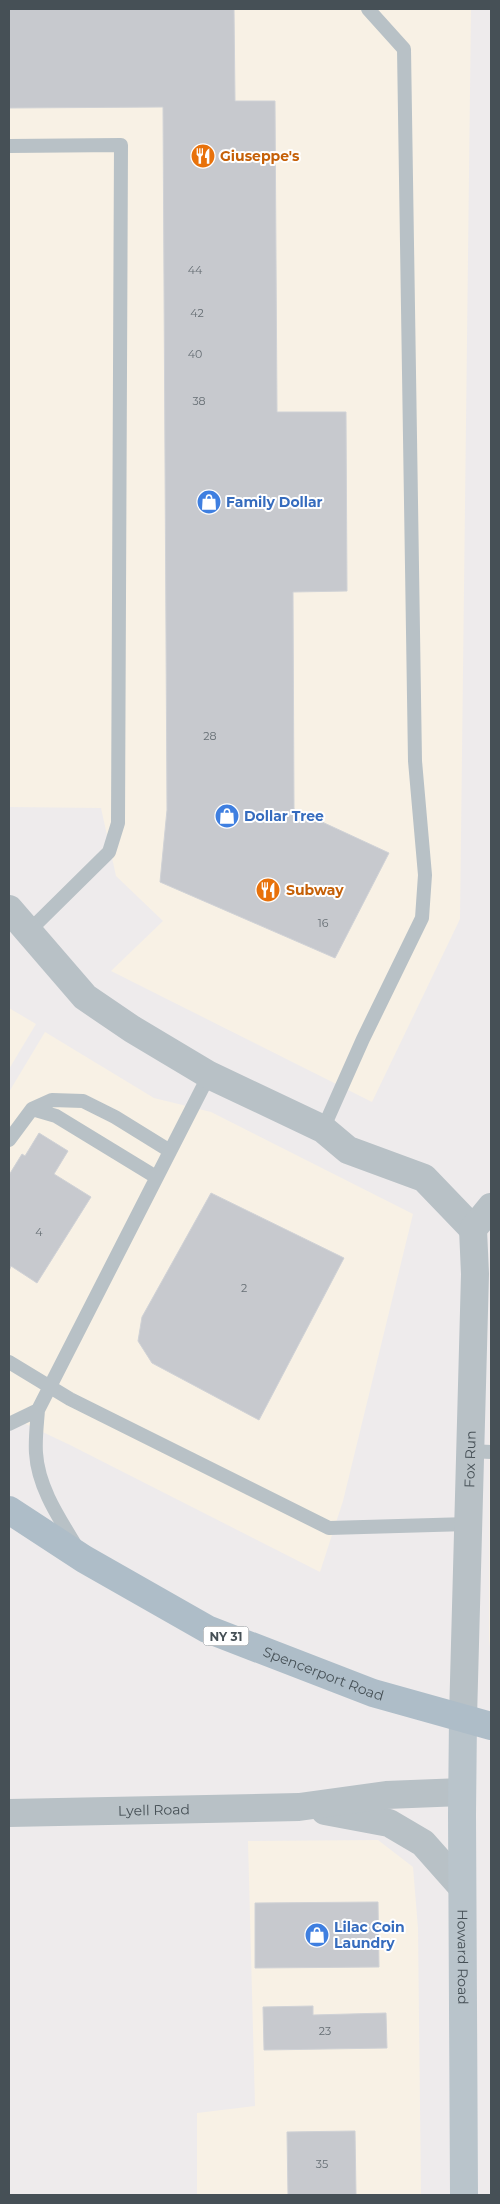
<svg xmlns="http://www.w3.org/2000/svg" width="500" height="2204" viewBox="0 0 500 2204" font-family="Montserrat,sans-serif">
  <rect width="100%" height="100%" fill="#eeebec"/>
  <path fill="#f8f1e5" d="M9,9H471L460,919L372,1102L111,971L163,921L116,876L101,808L9,807Z
    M9,1008L36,1024L9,1069Z
    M45,1032L154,1098L211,1112L413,1214L343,1501L320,1572L70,1445L9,1416V1092Z
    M491,1051V1654L489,1640Z
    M378,1840L413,1867L418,1928L421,2195H197V2113L255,2106L248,1841Z"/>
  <path fill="#c7c9ce" stroke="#d0d2d6" d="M9,9H234L235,101H275L277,412H346L347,591L293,592L294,809L389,853L335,958L160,882L167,810L163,107L9,108Z
    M39,1133L68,1151L54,1174L91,1197L37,1283L11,1266L9,1271V1175L22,1154L25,1156Z
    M211,1193L344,1258L259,1420L152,1363L138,1341L142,1317Z
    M378,1902L379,1967L255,1968V1903Z
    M313,2006V2015L386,2013L387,2048L264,2050L263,2007Z
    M355,2131L356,2195H288L287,2132Z"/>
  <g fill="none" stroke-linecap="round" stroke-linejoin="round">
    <path stroke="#b8c1c6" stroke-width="14" d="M9,146L121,145L118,823L109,852L29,931
      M32,1109L56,1116L156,1177
      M323,1129L363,1039L422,918L425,875L415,761L404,49L368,9
      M9,1140L32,1109L52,1100L83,1101L115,1117L170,1151
      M9,1362L70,1399L329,1528L468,1524
      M9,1424L38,1410
      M470,1451L491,1452
      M76,1546C59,1518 38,1487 36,1453C35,1439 37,1424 38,1410L209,1075"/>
    <g stroke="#b8c1c6" stroke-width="28">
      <path d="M9,909L85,997L132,1029L209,1075L323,1129L348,1150L424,1178L473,1229"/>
      <path id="s1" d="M463,1718L475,1274L473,1229L491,1207"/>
    </g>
    <g stroke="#b8c1c6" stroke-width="28">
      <path d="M325,1811L389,1823L423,1843L462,1887"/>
      <path id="s2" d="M9,1813L299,1807L386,1795L462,1792"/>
    </g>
    <path stroke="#b9c4cb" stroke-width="28" id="s3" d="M463,1718L462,1815L464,2195"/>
    <path stroke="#aebdc8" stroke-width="28" id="s4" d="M9,1510L84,1559L207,1629L373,1693L491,1726"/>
  </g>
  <defs>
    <symbol id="restaurant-disc" viewBox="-11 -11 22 22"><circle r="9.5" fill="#e8710a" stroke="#fff"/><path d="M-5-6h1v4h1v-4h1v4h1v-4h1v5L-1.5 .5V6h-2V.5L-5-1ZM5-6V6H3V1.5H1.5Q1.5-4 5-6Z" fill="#fff"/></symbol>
    <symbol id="shop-disc" viewBox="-11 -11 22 22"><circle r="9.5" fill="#3f7fe0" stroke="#fff"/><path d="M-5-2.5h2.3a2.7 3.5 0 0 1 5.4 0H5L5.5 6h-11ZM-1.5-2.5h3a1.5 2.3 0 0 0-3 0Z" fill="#fff"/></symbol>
  </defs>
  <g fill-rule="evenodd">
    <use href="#restaurant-disc" x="189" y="142" width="28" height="28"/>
    <use href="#shop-disc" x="195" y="488" width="28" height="28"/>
    <use href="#shop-disc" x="213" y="802" width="28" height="28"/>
    <use href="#restaurant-disc" x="254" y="876" width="28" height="28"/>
    <use href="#shop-disc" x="303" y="1921" width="28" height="28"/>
  </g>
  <g text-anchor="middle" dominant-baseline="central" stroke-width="4" stroke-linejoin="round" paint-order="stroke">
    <g font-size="11" fill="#666e74">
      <text x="195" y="270">44</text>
      <text x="197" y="313">42</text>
      <text x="195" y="354">40</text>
      <text x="199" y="401">38</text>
      <text x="210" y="736">28</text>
      <text x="323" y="923">16</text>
      <text x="39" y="1232">4</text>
      <text x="244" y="1288">2</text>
      <text x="325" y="2031">23</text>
      <text x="322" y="2164">35</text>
    </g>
    <rect fill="#fff" stroke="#7e8489" stroke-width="1" x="203.5" y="1626.5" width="45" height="19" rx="4"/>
    <g font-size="12" font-weight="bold" fill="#465056">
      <text x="226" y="1636">NY 31</text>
    </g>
    <g font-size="14" font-weight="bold" fill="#c56008" stroke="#fff" text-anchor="start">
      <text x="220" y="156">Giuseppe's</text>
      <text x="286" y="890">Subway</text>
    </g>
    <g font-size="14" font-weight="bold" fill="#366cbe" stroke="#fff" text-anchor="start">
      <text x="226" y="502">Family Dollar</text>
      <text x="244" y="816">Dollar Tree</text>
      <text x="334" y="1927">Lilac Coin<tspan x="334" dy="16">Laundry</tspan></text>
    </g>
    <g font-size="14" fill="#465056" stroke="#fff">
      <text stroke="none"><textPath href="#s1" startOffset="259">Fox Run</textPath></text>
      <text stroke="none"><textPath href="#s4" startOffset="356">Spencerport Road</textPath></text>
      <text stroke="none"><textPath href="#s2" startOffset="145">Lyell Road</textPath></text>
      <text stroke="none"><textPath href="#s3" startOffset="239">Howard Road</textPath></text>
    </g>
  </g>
  <rect width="500" height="2204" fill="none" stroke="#465056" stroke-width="20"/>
</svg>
